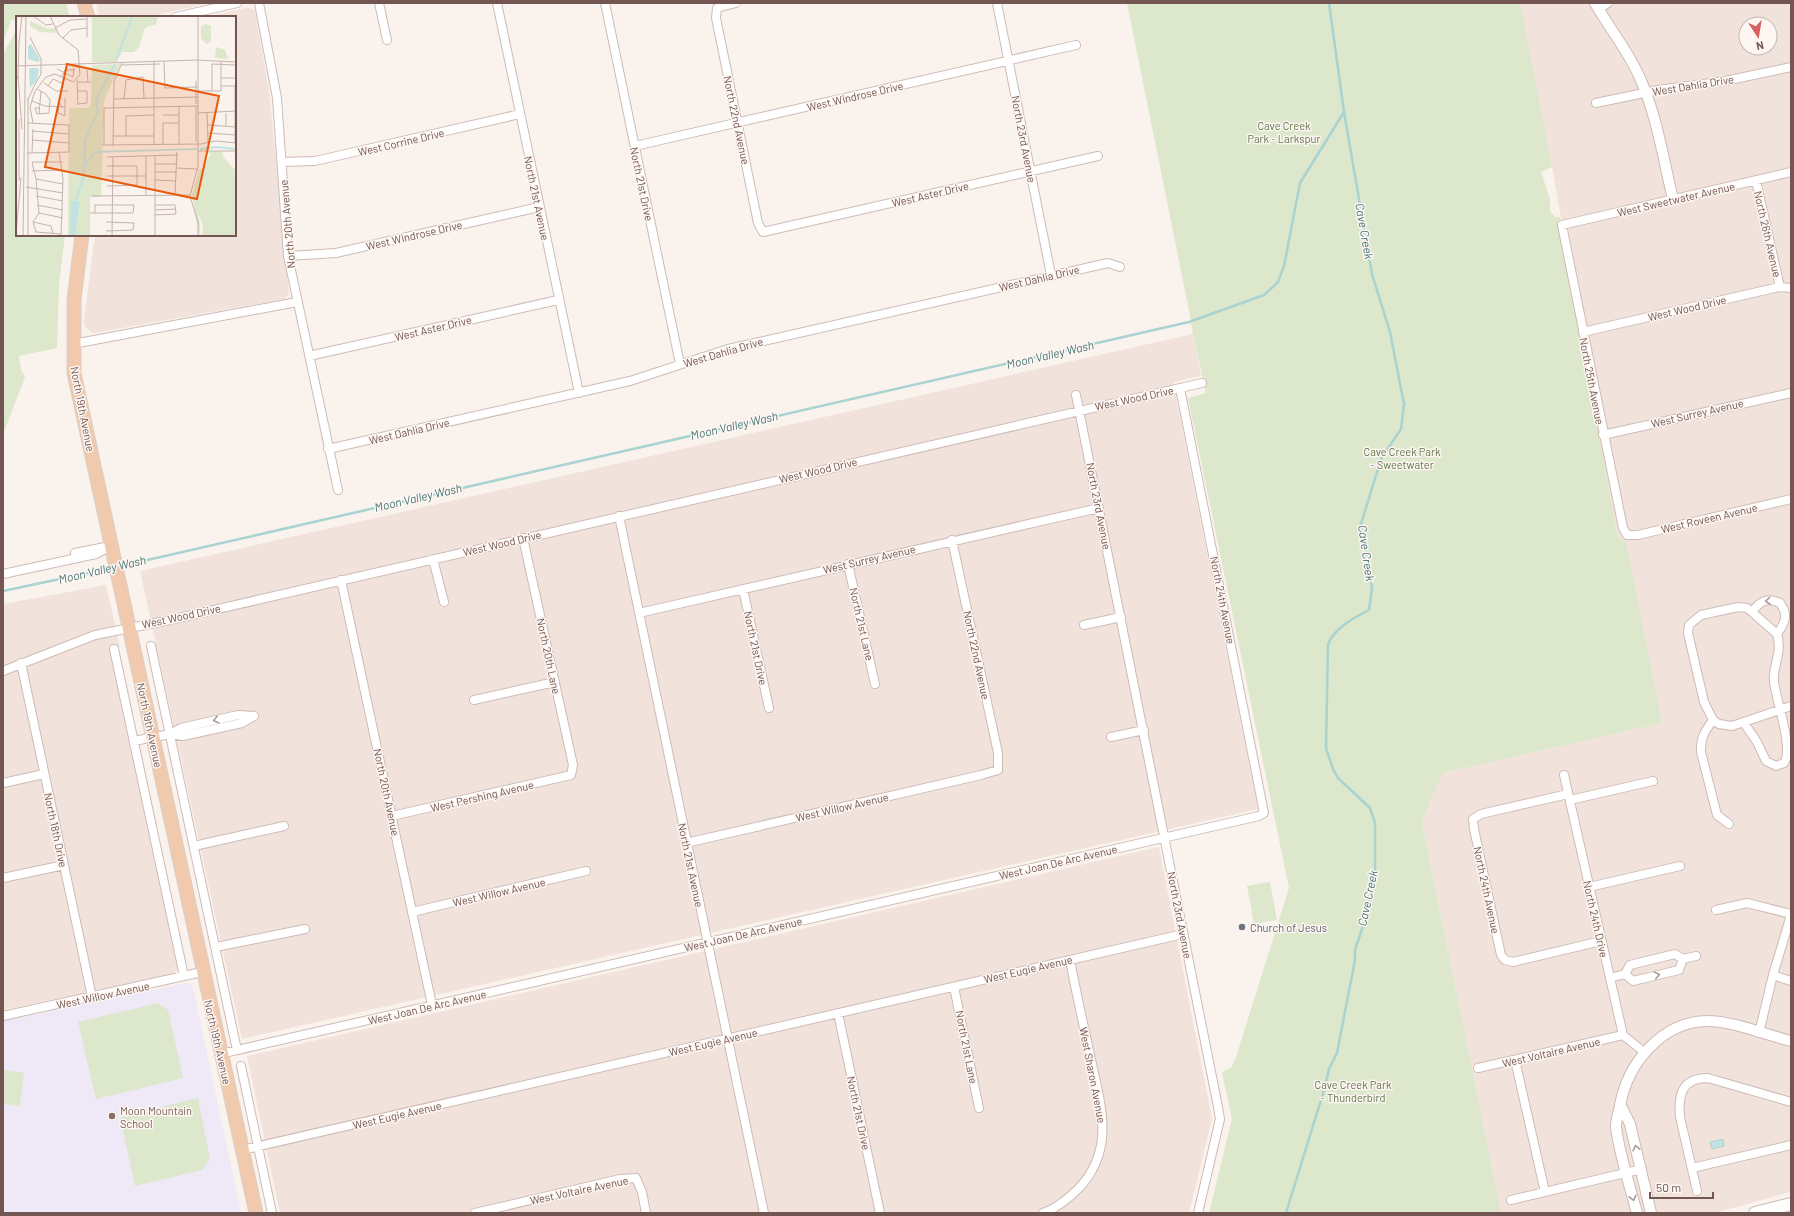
<svg xmlns="http://www.w3.org/2000/svg" width="1794" height="1216" viewBox="0 0 1794 1216" font-family="Barlow,sans-serif">
  <rect width="100%" height="100%" fill="#faf2ec"/>
  <path fill="#f1e3db" fill-rule="evenodd" d="M96,3H209L148,17H100Z
    M1518,3H1791V1192L1714,1213H1501L1422,821L1443,773L1661,723L1622,540L1617,534L1552,167ZM1746,24H1770V48H1746Z
    M246,8L253,9L255,11L269,90L289,294L284,299L95,333L90,332L84,325V320L95,235H235V17H207Z
    M1193,334L1201,376L1173,382L1258,809L242,1039L140,571Z
    M106,585L120,647L111,649L179,967L175,973L3,1010V604Z
    M1159,847L1212,1119L1189,1213H280L247,1056Z"/>
  <path fill="#efe8f7" d="M187,983L191,984L194,992L241,1213H3V1021Z"/>
  <path fill="#dce7cb" d="M3,3H66L70,17H17V22L12,19L3,41Z
    M1127,3H1520L1552,167L1541,172L1550,199V211L1555,217H1560L1617,534L1622,540L1626,542L1662,723L1443,773L1422,821L1501,1213H1209L1232,1119L1222,1072L1231,1068L1236,1057L1289,888L1188,398L1206,393L1193,334L1189,310Z
    M17,29V235H65L59,284L57,348L19,356L21,370L25,377L3,434V54Z
    M1270,882L1277,920L1254,924L1247,886Z
    M158,1003L168,1010L183,1078L96,1099L78,1022Z
    M3,1070L24,1073L20,1106L3,1104Z
    M198,1098L210,1159L202,1170L135,1186L120,1117Z"/>
  <path fill="#c2e2e1" stroke="#a9d3d1" d="M1723,1139L1724,1146L1712,1149L1710,1142Z"/>
  <g fill="none" stroke-linecap="round" stroke-linejoin="round">
    <path stroke="#a9d3d1" stroke-width="2.5" d="M121,566L1189,322L1264,295L1278,282L1284,266L1300,183L1344,112
      M3,591L112,568
      M1286,1213L1325,1087L1329,1069L1337,1053L1355,960V950L1365,920L1375,872V823L1370,808L1338,778L1333,769L1326,748L1328,644C1335,628 1353,618 1369,610L1372,588L1361,524L1381,459L1401,429L1404,404L1390,332L1372,274L1344,112L1329,3"/>
    <defs>
      <path id="minor" d="M259,3L277,98L288,256L338,490
        M379,3L387,40
        M497,3L579,393
        M605,3L680,364
        M736,3L717,8L716,18L758,223L763,232L1098,156
        M997,3L1051,275
        M1599,9L1608,3
        M176,17L237,3
        M1596,103L1658,90L1725,81L1791,67
        M635,146L1076,45
        M282,162L315,161L520,114
        M1791,172L1562,225L1623,528L1627,535H1638L1791,499
        M1756,181L1780,287
        M288,256L336,253L539,207
        M1583,332L1766,290L1780,287L1791,288
        M73,344L297,302
        M309,356L558,300
        M1076,395L1218,1107L1220,1119L1198,1213
        M1603,435L1791,393
        M328,449L630,381L728,349L1108,263L1120,267
        M619,516L764,1213
        M75,553L105,547
        M433,559L444,602
        M848,564L875,684
        M3,574L96,554L111,546
        M341,580L432,1005
        M743,589L769,708
        M1752,612C1760,601 1767,597 1780,603C1789,615 1785,623 1777,634
        M639,613L1099,508
        M1084,625L1121,617
        M1777,634L1752,612L1747,608L1738,607L1701,615L1689,625L1688,633L1704,702L1713,720L1719,724L1732,726L1791,706
        M151,646L237,1050
        M114,649L184,976
        M21,663L92,997
        M3,671L95,635L170,620L1202,383
        M474,700L555,682
        M1713,720C1705,731 1700,738 1701,752L1717,815L1729,824
        M1744,723L1757,742L1766,761L1776,766C1778,765 1782,764 1784,763C1794,749 1776,700 1774,682C1772,665 1783,654 1777,634
        M170,734L181,728L238,715L254,716
        M1111,737L1144,730
        M134,741L170,734L183,736L242,723L254,716
        M1564,775L1623,1035L1645,1053
        M3,783L44,774
        M1568,794L1481,814L1473,819L1474,829L1501,955L1505,960L1513,962L1601,941
        M1570,800L1653,781
        M392,816L571,775L573,765L523,538
        M686,843L981,775L998,770V753L952,540
        M194,846L284,826
        M3,878L64,865
        M1589,887L1680,866
        M1716,910L1747,903L1791,914
        M412,912L586,871
        M216,947L305,929
        M1625,974L1630,965L1675,954L1683,959L1696,956
        M1625,974L1633,981L1679,970L1683,959
        M1773,975L1791,981
        M1610,978L1625,974
        M954,987L979,1108
        M838,1013L880,1213
        M3,1016L202,972
        M1759,1033L1773,975L1791,915
        M220,1054L1176,835L1259,816L1264,813L1180,388
        M1515,1060L1545,1192
        M241,1066L272,1213
        M1478,1068L1623,1035
        M242,1150L1183,934
        M1692,1168L1791,1145
        M1697,1191L1680,1117C1678,1094 1682,1078 1708,1078L1791,1102
        M1511,1200L1642,1169
        M475,1213L620,1179L636,1178L642,1192L646,1213
        M1043,1213C1057,1208 1067,1200 1078,1189C1117,1149 1100,1103 1090,1055C1083,1023 1076,992 1070,960"/>
      <path id="tertiary" d="M1595,3C1609,28 1627,49 1639,76C1657,115 1663,158 1673,199
        M1620,1104L1630,1124L1651,1213
        M1637,1213C1630,1187 1619,1153 1616,1127C1616,1121 1618,1113 1620,1106C1627,1064 1662,1021 1708,1021C1732,1021 1767,1035 1791,1041"/>
      <path id="secondary" d="M1755,1213L1791,1204"/>
      <path id="primary" d="M84,3L88,17
        M82,235L74,300V373L256,1213"/>
    </defs>
    <use href="#minor" stroke="#cebbb5" stroke-width="10"/>
    <use href="#tertiary" stroke="#cebbb5" stroke-width="12"/>
    <use href="#secondary" stroke="#d0bab3" stroke-width="14"/>
    <use href="#primary" stroke="#d8d0ce" stroke-width="15"/>
    <use href="#minor" stroke="#fff" stroke-width="8"/>
    <use href="#tertiary" stroke="#fff" stroke-width="10"/>
    <use href="#secondary" stroke="#fff" stroke-width="12"/>
    <use href="#primary" stroke="#f1c9ac" stroke-width="13"/>
  </g>
  <defs><path id="oneway-chevron" d="M-2-3.5L2.5 0L-2 3.5" fill="none" stroke-width="1.6" stroke-linecap="round" stroke-linejoin="round"/></defs>
  <g stroke="#ab9a97">
    <use href="#oneway-chevron" transform="translate(1768 601) rotate(175)"/>
    <use href="#oneway-chevron" transform="translate(216 720) rotate(167)"/>
    <use href="#oneway-chevron" transform="translate(1657 975) rotate(-13)"/>
    <use href="#oneway-chevron" transform="translate(1636 1148) rotate(-104)"/>
    <use href="#oneway-chevron" transform="translate(1633 1198) rotate(76)"/>
  </g>
  <circle fill="#6b7280" stroke="#fdf6f2" stroke-width="1.5" cx="1242" cy="927" r="4"/>
  <circle fill="#8d6e63" stroke="#fdf6f2" stroke-width="1.5" cx="112" cy="1116" r="4"/>
  <g text-anchor="middle" dominant-baseline="central" stroke-width="3" stroke-linejoin="round" paint-order="stroke">
    <g font-size="11" fill="#735651" stroke="#fdf6f2">
      <text transform="translate(1693 85) rotate(-9)">West Dahlia Drive</text>
      <text transform="translate(855 96) rotate(-13)">West Windrose Drive</text>
      <text transform="translate(737 120) rotate(78)">North 22nd Avenue</text>
      <text transform="translate(1024 139) rotate(79)">North 23rd Avenue</text>
      <text transform="translate(401 142) rotate(-13)">West Corrine Drive</text>
      <text transform="translate(642 184) rotate(78)">North 21st Drive</text>
      <text transform="translate(930 194) rotate(-13)">West Aster Drive</text>
      <text transform="translate(537 198) rotate(78)">North 21st Avenue</text>
      <text transform="translate(1676 199) rotate(-13)">West Sweetwater Avenue</text>
      <text transform="translate(287 224) rotate(-95)">North 20th Avenue</text>
      <text transform="translate(1768 234) rotate(77)">North 26th Avenue</text>
      <text transform="translate(414 235) rotate(-13)">West Windrose Drive</text>
      <text transform="translate(1039 278) rotate(-13)">West Dahlia Drive</text>
      <text transform="translate(1687 308) rotate(-13)">West Wood Drive</text>
      <text transform="translate(433 328) rotate(-13)">West Aster Drive</text>
      <text transform="translate(723 352) rotate(-16)">West Dahlia Drive</text>
      <text transform="translate(1592 381) rotate(79)">North 25th Avenue</text>
      <text transform="translate(1134 398) rotate(-12)">West Wood Drive</text>
      <text transform="translate(83 409) rotate(79)">North 19th Avenue</text>
      <text transform="translate(1697 413) rotate(-13)">West Surrey Avenue</text>
      <text transform="translate(409 431) rotate(-13)">West Dahlia Drive</text>
      <text transform="translate(818 470) rotate(-13)">West Wood Drive</text>
      <text transform="translate(1099 506) rotate(79)">North 23rd Avenue</text>
      <text transform="translate(1709 518) rotate(-13)">West Roveen Avenue</text>
      <text transform="translate(502 543) rotate(-13)">West Wood Drive</text>
      <text transform="translate(869 559) rotate(-13)">West Surrey Avenue</text>
      <text transform="translate(1223 600) rotate(79)">North 24th Avenue</text>
      <text transform="translate(181 616) rotate(-12)">West Wood Drive</text>
      <text transform="translate(862 624) rotate(77)">North 21st Lane</text>
      <text transform="translate(756 648) rotate(78)">North 21st Drive</text>
      <text transform="translate(977 655) rotate(78)">North 22nd Avenue</text>
      <text transform="translate(549 656) rotate(78)">North 20th Lane</text>
      <text transform="translate(150 725) rotate(78)">North 19th Avenue</text>
      <text transform="translate(387 792) rotate(78)">North 20th Avenue</text>
      <text transform="translate(482 796) rotate(-13)">West Pershing Avenue</text>
      <text transform="translate(842 807) rotate(-13)">West Willow Avenue</text>
      <text transform="translate(56 830) rotate(78)">North 18th Drive</text>
      <text transform="translate(1058 862) rotate(-13)">West Joan De Arc Avenue</text>
      <text transform="translate(691 865) rotate(78)">North 21st Avenue</text>
      <text transform="translate(1487 890) rotate(78)">North 24th Avenue</text>
      <text transform="translate(499 892) rotate(-13)">West Willow Avenue</text>
      <text transform="translate(1180 915) rotate(79)">North 23rd Avenue</text>
      <text transform="translate(1596 919) rotate(77)">North 24th Drive</text>
      <text transform="translate(743 934) rotate(-13)">West Joan De Arc Avenue</text>
      <text transform="translate(1028 969) rotate(-13)">West Eugie Avenue</text>
      <text transform="translate(103 995) rotate(-12)">West Willow Avenue</text>
      <text transform="translate(427 1007) rotate(-13)">West Joan De Arc Avenue</text>
      <text transform="translate(218 1042) rotate(77)">North 19th Avenue</text>
      <text transform="translate(713 1042) rotate(-13)">West Eugie Avenue</text>
      <text transform="translate(967 1047) rotate(79)">North 21st Lane</text>
      <text transform="translate(1551 1052) rotate(-13)">West Voltaire Avenue</text>
      <text transform="translate(1093 1075) rotate(79)">West Sharon Avenue</text>
      <text transform="translate(859 1113) rotate(78)">North 21st Drive</text>
      <text transform="translate(397 1115) rotate(-13)">West Eugie Avenue</text>
      <text transform="translate(579 1190) rotate(-12)">West Voltaire Avenue</text>
    </g>
    <g font-size="11" fill="#60784a" stroke="#fdf6f2">
      <text x="1284" y="125">Cave Creek<tspan x="1284" dy="13">Park - Larkspur</tspan></text>
      <text x="1402" y="451">Cave Creek Park<tspan x="1402" dy="13">- Sweetwater</tspan></text>
      <text x="1353" y="1084">Cave Creek Park<tspan x="1353" dy="13">- Thunderbird</tspan></text>
    </g>
    <g font-size="11" fill="#5b616d" stroke="#fdf6f2" text-anchor="start">
      <text x="1250" y="927">Church of Jesus</text>
    </g>
    <g font-size="11" fill="#785e54" stroke="#fdf6f2" text-anchor="start">
      <text x="120" y="1110">Moon Mountain<tspan x="120" dy="13">School</tspan></text>
    </g>
    <g font-size="12" font-style="italic" fill="#467674" stroke="#fdf6f2">
      <text transform="translate(1365 231) rotate(80)">Cave Creek</text>
      <text transform="translate(1050 354) rotate(-13)">Moon Valley Wash</text>
      <text transform="translate(734 425) rotate(-13)">Moon Valley Wash</text>
      <text transform="translate(418 497) rotate(-13)">Moon Valley Wash</text>
      <text transform="translate(1367 553) rotate(82)">Cave Creek</text>
      <text transform="translate(102 569) rotate(-13)">Moon Valley Wash</text>
      <text transform="translate(1367 898) rotate(-78)">Cave Creek</text>
    </g>
  </g>
  <g transform="translate(16 16)">
    <rect width="220" height="220" fill="#faf2ec"/>
    <path d="M76,0H142L140,8L129,12L123,31L118,36H106L100,46H76ZM14,5L32,13L39,12L42,17L24,16L14,10ZM190,8L195,10V26L190,28L185,22V10ZM200,31L209,34L212,43L199,42ZM105,48L89,82L91,86L89,83L88,85L85,181H74V220H52L53,92H72L75,88L76,49ZM206,135L208,142L220,155V220H186L187,210L182,197L184,208V217L183,220L176,179L183,153H186L195,138L191,136Z" fill="#dce7cb"/>
    <path d="M15,28L24,44L22,46L12,43V30ZM13,52H22L23,54L21,64L14,72ZM55,185H64L59,220H54Z" fill="#c2e2e1"/>
    <path fill="none" stroke="#c2e2e1" stroke-width="2" d="M100,45L116,0M184,133L200,131L220,133M69,149L79,136L181,133M60,185L68,159L69,124L82,96L80,84L99,48"/>
    <path fill="none" stroke="#c4b4ae" stroke-width="1" d="M17,0L30,9L37,8M39,12L54,4L71,3M14,21L25,43V58L16,74M71,21V0M47,22L55,14L71,12M3,26L6,0M148,46L149,72L181,71M106,49L144,48M0,50L180,44L220,46M41,53L57,61L58,52M71,54L72,66M2,60L6,113M45,61L49,54H59M205,62H220M2,63L3,25M61,64L62,89M180,65V88M62,66H75M28,67L40,75H52M32,70L37,63L48,68M205,70H220M219,70V127M21,73L30,78L34,84L33,97M62,75H71V87L62,88M182,75H205V45M196,75V48L220,49M98,83L182,81M108,83L110,64L127,61L128,82M11,85L17,73M16,85L29,90L49,91M163,90V128M180,90V126M23,92H19L21,98L33,97M42,97L49,100V82M42,97L43,86L46,91M182,97L220,95M191,97L192,127M210,97V110M23,98L25,75M147,99H163M17,107L14,91L19,75L30,61L39,58L57,66L64,59L62,34L43,19L34,0M192,109L220,111M16,115L53,118M192,117L220,119M97,120H138M110,120V100L138,99M16,124L53,127M138,128V46M147,128V107H163M86,129L185,128L200,125L220,127M88,129V92L182,90M97,130L98,66L106,47M182,135H220M43,136L47,163L45,220M11,137L53,136V109L11,107M16,137L17,113M91,141L162,139M139,148H161M161,152L181,153M16,155L46,154M139,156H161M91,160H130M20,163L47,168M139,164L160,165M3,165V103M91,170L121,169V150H91M10,171L47,177M130,179V140M159,179L161,136M20,180L47,185M76,180L174,179M21,189L47,194M139,194L160,193M23,197L20,163L16,146H47M23,197L47,202M74,197H117L118,189H79V197M139,199L160,198L159,189H139M1,206L5,161M17,206L35,210L37,218M90,215L117,214L118,207L90,206M20,216L45,218M20,216L17,206L23,197M0,220L1,205M7,220L10,0M12,220V83M96,220L97,141M139,220V140M182,220V206L174,180L182,150V0"/>
    <path fill="#e8590c" fill-opacity="0.15" stroke="#e8590c" stroke-width="2" d="M51,48L203,80L181,183L29,151Z"/>
    <rect width="220" height="220" fill="none" stroke="#735651" stroke-width="2"/>
  </g>
  <rect width="1794" height="1216" fill="none" stroke="#735651" stroke-width="8"/>
  <g transform="translate(1758 36) rotate(168)"><circle r="19" fill="#fdf6f2" stroke="#c6b6b2"/>
  <path d="M0-3L7 15L0 10L-7 15Z" fill="#d56260"/>
  <text y="-6" font-size="11" font-weight="bold" text-anchor="middle" fill="#735651">N</text>
  </g>
  <path d="M1650 1192v6h63v-6" fill="none" stroke="#735651" stroke-width="2"/>
  <text x="1656" y="1192" font-size="12" fill="#735651" stroke="#fdf6f2" stroke-width="3" paint-order="stroke">50 m</text>
</svg>
